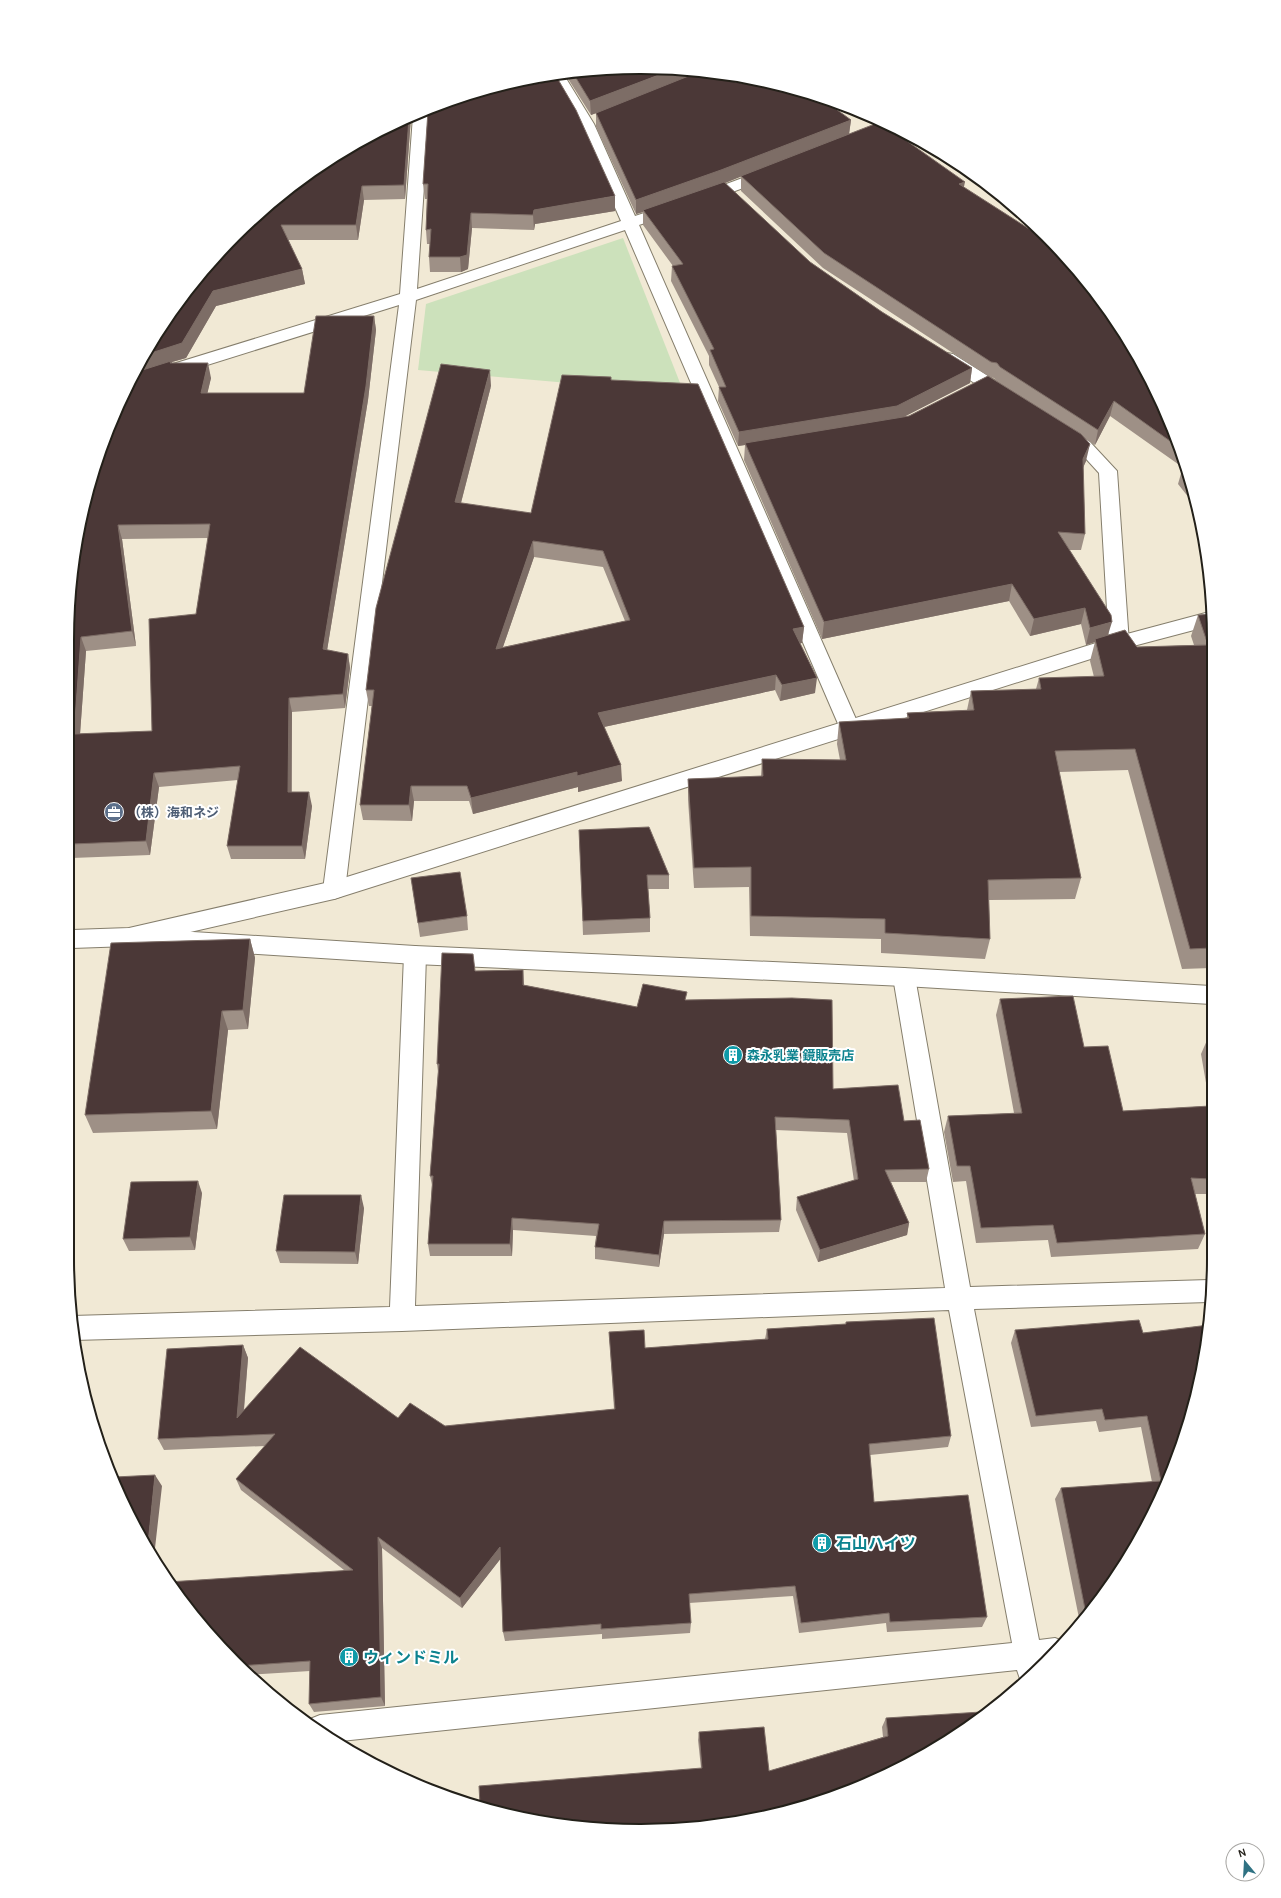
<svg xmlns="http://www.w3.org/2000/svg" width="1281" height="1898" viewBox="0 0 1281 1898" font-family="Karla,'Noto Sans JP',sans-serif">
  <rect width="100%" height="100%" fill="#f1e9d5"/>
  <path fill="#cce1bb" d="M623,238L684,393L418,370L426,304Z"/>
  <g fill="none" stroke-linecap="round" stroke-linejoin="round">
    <defs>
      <path id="service" d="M564,75L594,124L635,216L672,204L678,206L680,209L678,212L639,225L859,726L856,731L849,733L842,731L839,726L625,230L416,300L345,890L342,896L334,899L326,896L323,890L399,305L172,376L166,377L160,376L157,372L160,368L400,294L413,116L427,111L429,113L417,289L621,221L578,124L551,77Z
        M769,168L775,170L777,173L775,176L727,194L721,192L719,189L721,186Z
        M947,353L953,354L1012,391L1015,395L1012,399L1006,401L1000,399L941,362L938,358L941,354Z
        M1065,427L1071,429L1090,442L1117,471L1129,643L1126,648L1119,650L1112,648L1109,643L1099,473L1078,450L1059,437L1056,433L1059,429Z
        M415,946L423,949L426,955L415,1306L945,1288L893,977L896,971L904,968L912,971L915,977L970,1287L1209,1280V1302L974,1309L1039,1640L1055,1638L1065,1642L1022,1685L1017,1670L341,1741L309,1722L310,1719L320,1715L1012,1643L949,1310L402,1331L74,1340L72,1316L390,1307L404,955L407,949Z"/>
      <path id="minor" d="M130,928L415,946L904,968L1211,986V1004L904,986L415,964L130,946L122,943L119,937L122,931Z"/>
      <path id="tertiary" d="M1213,611V625L1122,649L334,899L129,946L72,948V930L129,928L334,881L1112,638Z"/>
    </defs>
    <use href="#service" stroke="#857e6c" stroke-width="2"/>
    <use href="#minor" stroke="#857e6c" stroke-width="2"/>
    <use href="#tertiary" stroke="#857e6c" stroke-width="2"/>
    <use href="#service" fill="#fff" fill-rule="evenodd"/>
    <use href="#minor" fill="#fff" fill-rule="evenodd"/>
    <use href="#tertiary" fill="#fff" fill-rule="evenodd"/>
  </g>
  <path fill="#9e9086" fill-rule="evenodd" d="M603,68L851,120L849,134L964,187L1155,387L1195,492L1197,508L1178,484L1182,470L1185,469L1110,416L1095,445L1084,438L1086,461L1083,468L1085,534L1081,550H1069L1108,635L1137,647L1194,645L1191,636L1198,615L1213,614L1211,968L1182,969L1128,770L1059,772L1081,878L1075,899L989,900L990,939L985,959L881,953V939L750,936L749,887L694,888L688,800V779L761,776L762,759L840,760L837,744L839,722L907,719V713L967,710L971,691L1036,689L1039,678L1094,677L1090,661L1095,642L1086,645L1081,624L1030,636L1009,601L822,639L744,460L745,445L738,446L718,401L719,387L709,365V356L671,281L672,266H673L643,225V212L636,214L596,127V113L591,115L565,74ZM741,176V191L823,268L988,376L909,416L903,417L970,383L972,368L882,312L810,262L725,183ZM989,377L994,378L997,382Z
    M492,86L615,211L535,224L534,230L472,228L468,269L461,272H430L429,257L430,244H427L426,230L427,199H425L423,184L428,111Z
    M411,117L405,199L364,200L358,240H288L302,269L305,284L216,306L186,358L172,362V363L211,378L207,393H304L374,316L376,330L368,400L327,650L348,654L350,668L345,708L292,712V792L312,806L305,859H231L227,846L238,780L159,787L150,855L72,858V565L209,262L387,126ZM208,538L196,614L152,731L80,734L86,651L136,646L122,539Z
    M611,380L804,627L802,643H800L815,693L780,701L775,690L604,727L622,781L578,792V787L473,814L469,801H414L412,821L363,820L360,805L372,706H369L366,690L491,386L461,503L531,513ZM534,557L603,567L625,621L503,647Z
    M579,830L669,875V889H648L650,918V932L583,935Z
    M411,878L467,916L468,930L420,937Z
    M250,939L255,958L248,1029L228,1030L217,1129L93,1133L85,1115Z
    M475,971L524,985L637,1007L686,1000L833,1089L904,1121L929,1169L926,1182H891L909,1223L907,1235L818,1262L796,1210L797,1197L854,1181L847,1133L776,1130L781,1220L779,1232L664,1234L659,1267L595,1259V1247L596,1236L513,1230L512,1256H430L428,1244L432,1185L430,1176L438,1072L437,1064Z
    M1000,999L1084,1047L1123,1111L1210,1106L1201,1054L1208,1038H1211L1210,1194H1195L1205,1234L1198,1249L1051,1257L1048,1240L976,1243L966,1181L953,1182L944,1132L948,1116L1014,1113L996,1015Z
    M202,1193L195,1250L129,1251L123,1239Z
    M364,1208L358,1264L280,1263L276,1251Z
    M846,1322L951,1436L948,1447L870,1455L874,1502L987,1617L982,1627L887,1632L886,1623L799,1633L793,1596L689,1603L691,1623L690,1633L602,1639V1634L505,1641L503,1632L500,1559L462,1608L382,1548L385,1706L314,1712L309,1704L310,1671L248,1675L235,1663L344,1570L241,1490L236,1479L265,1446L164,1450L158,1439L243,1345L248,1358L244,1411L398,1418L445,1426L614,1409L609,1332L645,1348L765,1339L767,1329L846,1324Z
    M1209,1325L1155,1511L1080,1623L1055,1499L1061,1488L1152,1482L1141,1427L1099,1432L1096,1421L1031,1427L1011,1343L1015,1330L1143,1333Z
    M981,1716L860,1787L701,1768L698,1740L699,1732L769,1771L883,1737L882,1727L886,1718Z"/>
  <path fill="#7d6d66" d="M672,70L707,72L591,115L590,101Z
    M411,117L405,199L404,185L409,118Z
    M851,120L849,134L720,185L643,210V212L636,214V200Z
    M965,182L962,196L959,184Z
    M362,186L364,200L358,240L356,225Z
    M615,196V211L535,224L534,230L533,215L534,210Z
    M471,213L472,228L468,269L461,272L460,257Z
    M302,269L305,284L216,306L186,358L172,362L175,376L135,373L148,354L213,291Z
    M374,316L376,330L368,400L325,663L323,649Z
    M208,363L211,378L204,408L201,393Z
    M972,368L970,383L896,421L745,443V445L738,446L739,432Z
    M490,370L491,386L457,518L455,502Z
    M1114,401L1110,416L1095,445L1098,430Z
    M1090,444L1086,461L1079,476L1083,459Z
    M118,525L122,539L136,646L132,631Z
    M533,541L534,557L497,664L496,649Z
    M1012,584L1009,601L822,639L824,622Z
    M1085,608L1081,624L1030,636L1034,619Z
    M1112,622L1107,638L1095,639V642L1086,645L1090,628Z
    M804,627L802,643L792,645L793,629Z
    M81,637L86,651L79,748L74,734Z
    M348,654L350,668L345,708L343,694Z
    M776,675L775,690L599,728L598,713Z
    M817,678L815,693L780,701L782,685Z
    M289,698L292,712L291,806L288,792Z
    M621,765L622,781L578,792V787L473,814L471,798L577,772Z
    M154,773L159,787L150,855L146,841Z
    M411,786L414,801L412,821L409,805Z
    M309,792L312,806L305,859L302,846Z
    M250,939L255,958L248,1029L243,1010Z
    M523,970L524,984V998L523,985Z
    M222,1011L228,1030L217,1129L211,1111Z
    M198,1181L202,1193L195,1250L190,1237Z
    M361,1195L364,1208L358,1264L355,1252Z
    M512,1218L513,1230L512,1256L510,1244Z
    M664,1221V1234L659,1267V1255Z
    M909,1223L907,1235L818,1262L820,1250Z
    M243,1345L248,1358L242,1430L237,1418Z
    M155,1475L162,1486L154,1557L148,1544Z
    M378,1537L382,1548L385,1706L381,1697Z
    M500,1547L502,1557L462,1608L460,1598Z"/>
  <path fill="#4b3837" stroke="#7d6d66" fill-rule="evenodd" d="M603,68L672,70L590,101L573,73Z
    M701,71L716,72L818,96L851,120L721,170L636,200L596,113Z
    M556,76L576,110L615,196L534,210L533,215L471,213L467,255L460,257H429L431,229L426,230L428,184H423L428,111L492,86Z
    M409,118L404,185L362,186L356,225H281L302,269L213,291L182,343L148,354L209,262L292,185L387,126Z
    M880,122L965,182L959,184L1048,241L1096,292L1155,387L1177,446L1114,401L1098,430L1000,367L997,363L991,362L824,253L741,176Z
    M724,182L810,262L882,312L972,368L897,406L739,432L719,387H726L710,350L714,349L672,266L683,264L643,210Z
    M316,316H374L366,386L323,649L348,654L343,694L289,698L288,792H309L302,846H227L240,766L154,773L146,841L72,844V565L97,456L126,387L136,372L171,361L170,363H208L201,393H304ZM210,524L196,614L149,619L152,731L74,734L81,637L132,631L118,525Z
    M441,364L490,370L455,502L531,513L562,375L611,377V380L698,384L804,627L793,629L817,678L782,685L776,675L598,713L621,765L577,776V772L471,798L467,786H411L409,805H360L374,690H366L376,608ZM533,541L603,551L630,620L496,649Z
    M988,376L1081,434L1090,444L1083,459L1085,534L1058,532L1111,615L1112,622L1090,628L1085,608L1034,619L1012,584L824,622L745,443L909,416Z
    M1186,469L1190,479L1182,470Z
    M1213,614L1211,948L1190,949L1135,749L1055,751L1081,878L988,880L990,939L885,933V919L751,916V867L694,868L688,779L763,776L762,759L846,760L839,722L909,718L907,713L974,710L971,691L1041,689L1039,678L1104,676L1095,639L1125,630L1137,647L1208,645L1198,615Z
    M649,827L669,875H647L650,918L583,921L579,830Z
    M460,872L467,916L418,923L411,878Z
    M250,939L243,1010L222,1011L211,1111L85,1115L111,943Z
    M442,953L473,954L475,971L523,970V985L637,1007L643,984L687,992L685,1000L792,998L832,1000L833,1089L898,1085L904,1121L920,1120L929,1169L885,1170L909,1223L820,1250L797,1197L858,1179L849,1120L775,1117L781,1220L664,1221L659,1255L595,1247L599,1224L512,1218L510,1244H428L433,1176H430L439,1064H437Z
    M1073,996L1084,1047L1108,1046L1123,1111L1210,1106V1179L1191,1178L1205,1234L1057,1243L1053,1225L981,1228L970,1166H957L948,1116L1022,1113L1000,999Z
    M1208,1038H1211L1210,1053Z
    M198,1181L190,1237L123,1239L131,1182Z
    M284,1195H361L355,1252L276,1251Z
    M934,1318L951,1436L869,1444L874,1502L968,1495L987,1617L890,1622L889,1613L801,1623L795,1586L689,1594L691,1623L601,1629V1624L503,1632L500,1547L460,1598L378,1537L381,1697L309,1704L310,1661L238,1666L235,1663L168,1582L353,1570L236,1479L275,1434L158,1439L167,1349L243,1345L237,1418L300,1347L398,1418L410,1403L445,1426L615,1409L609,1332L644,1330L645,1348L768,1339L767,1329L846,1324V1322Z
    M1139,1320L1143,1333L1209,1325V1333L1184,1442L1155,1511L1086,1614L1061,1488L1161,1481L1147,1416L1105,1420L1102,1409L1036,1416L1015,1330Z
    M155,1475L148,1544L115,1477Z
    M981,1712V1716L927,1754L860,1787L753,1820L603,1830L528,1820L480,1805L479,1786L702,1768L699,1732L764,1727L769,1771L888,1736L886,1718Z"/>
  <defs>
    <symbol id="office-disc" viewBox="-11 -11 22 22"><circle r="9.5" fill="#5c6f8a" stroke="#fff"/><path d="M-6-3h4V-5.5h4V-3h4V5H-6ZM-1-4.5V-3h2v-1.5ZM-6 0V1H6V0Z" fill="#fff"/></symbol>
    <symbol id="building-disc" viewBox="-11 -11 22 22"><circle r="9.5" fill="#0f9aa8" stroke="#fff"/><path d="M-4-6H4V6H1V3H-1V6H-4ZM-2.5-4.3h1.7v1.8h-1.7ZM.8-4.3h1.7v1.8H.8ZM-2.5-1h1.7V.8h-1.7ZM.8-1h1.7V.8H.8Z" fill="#fff"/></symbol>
  </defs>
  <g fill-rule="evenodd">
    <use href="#office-disc" x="103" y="801" width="22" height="22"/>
    <use href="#building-disc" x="722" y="1044" width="22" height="22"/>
    <use href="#building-disc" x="811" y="1532" width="22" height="22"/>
    <use href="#building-disc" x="338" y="1646" width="22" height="22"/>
  </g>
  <g text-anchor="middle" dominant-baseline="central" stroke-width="4" stroke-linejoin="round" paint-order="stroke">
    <g font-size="13" font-weight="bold" fill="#4e5e75" stroke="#fff" text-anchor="start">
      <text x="128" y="812">（株）海和ネジ</text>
    </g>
    <g font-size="13" font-weight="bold" fill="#0d838f" stroke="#fff" text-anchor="start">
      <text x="747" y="1055">森永乳業 鏡販売店</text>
    </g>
    <g font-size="16" font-weight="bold" fill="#0d838f" stroke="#fff" text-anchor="start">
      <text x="836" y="1543">石山ハイツ</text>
      <text x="363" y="1657">ウィンドミル</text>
    </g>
  </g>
  <path d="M0 0H1281V1898H0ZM640 74H641A566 566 0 0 1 1207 640V1258A566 566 0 0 1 641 1824H640A566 566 0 0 1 74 1258V640A566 566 0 0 1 640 74Z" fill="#fff" fill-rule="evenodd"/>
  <path fill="none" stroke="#232019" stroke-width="2" d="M640 74H641A566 566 0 0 1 1207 640V1258A566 566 0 0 1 641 1824H640A566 566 0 0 1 74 1258V640A566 566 0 0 1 640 74Z"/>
  <g transform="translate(1245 1862) rotate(342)"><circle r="19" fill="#ffffff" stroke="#a7a6a3"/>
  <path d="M0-3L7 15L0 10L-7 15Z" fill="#2f7283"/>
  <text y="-6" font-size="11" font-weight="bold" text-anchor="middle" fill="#232019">N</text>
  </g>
</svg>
